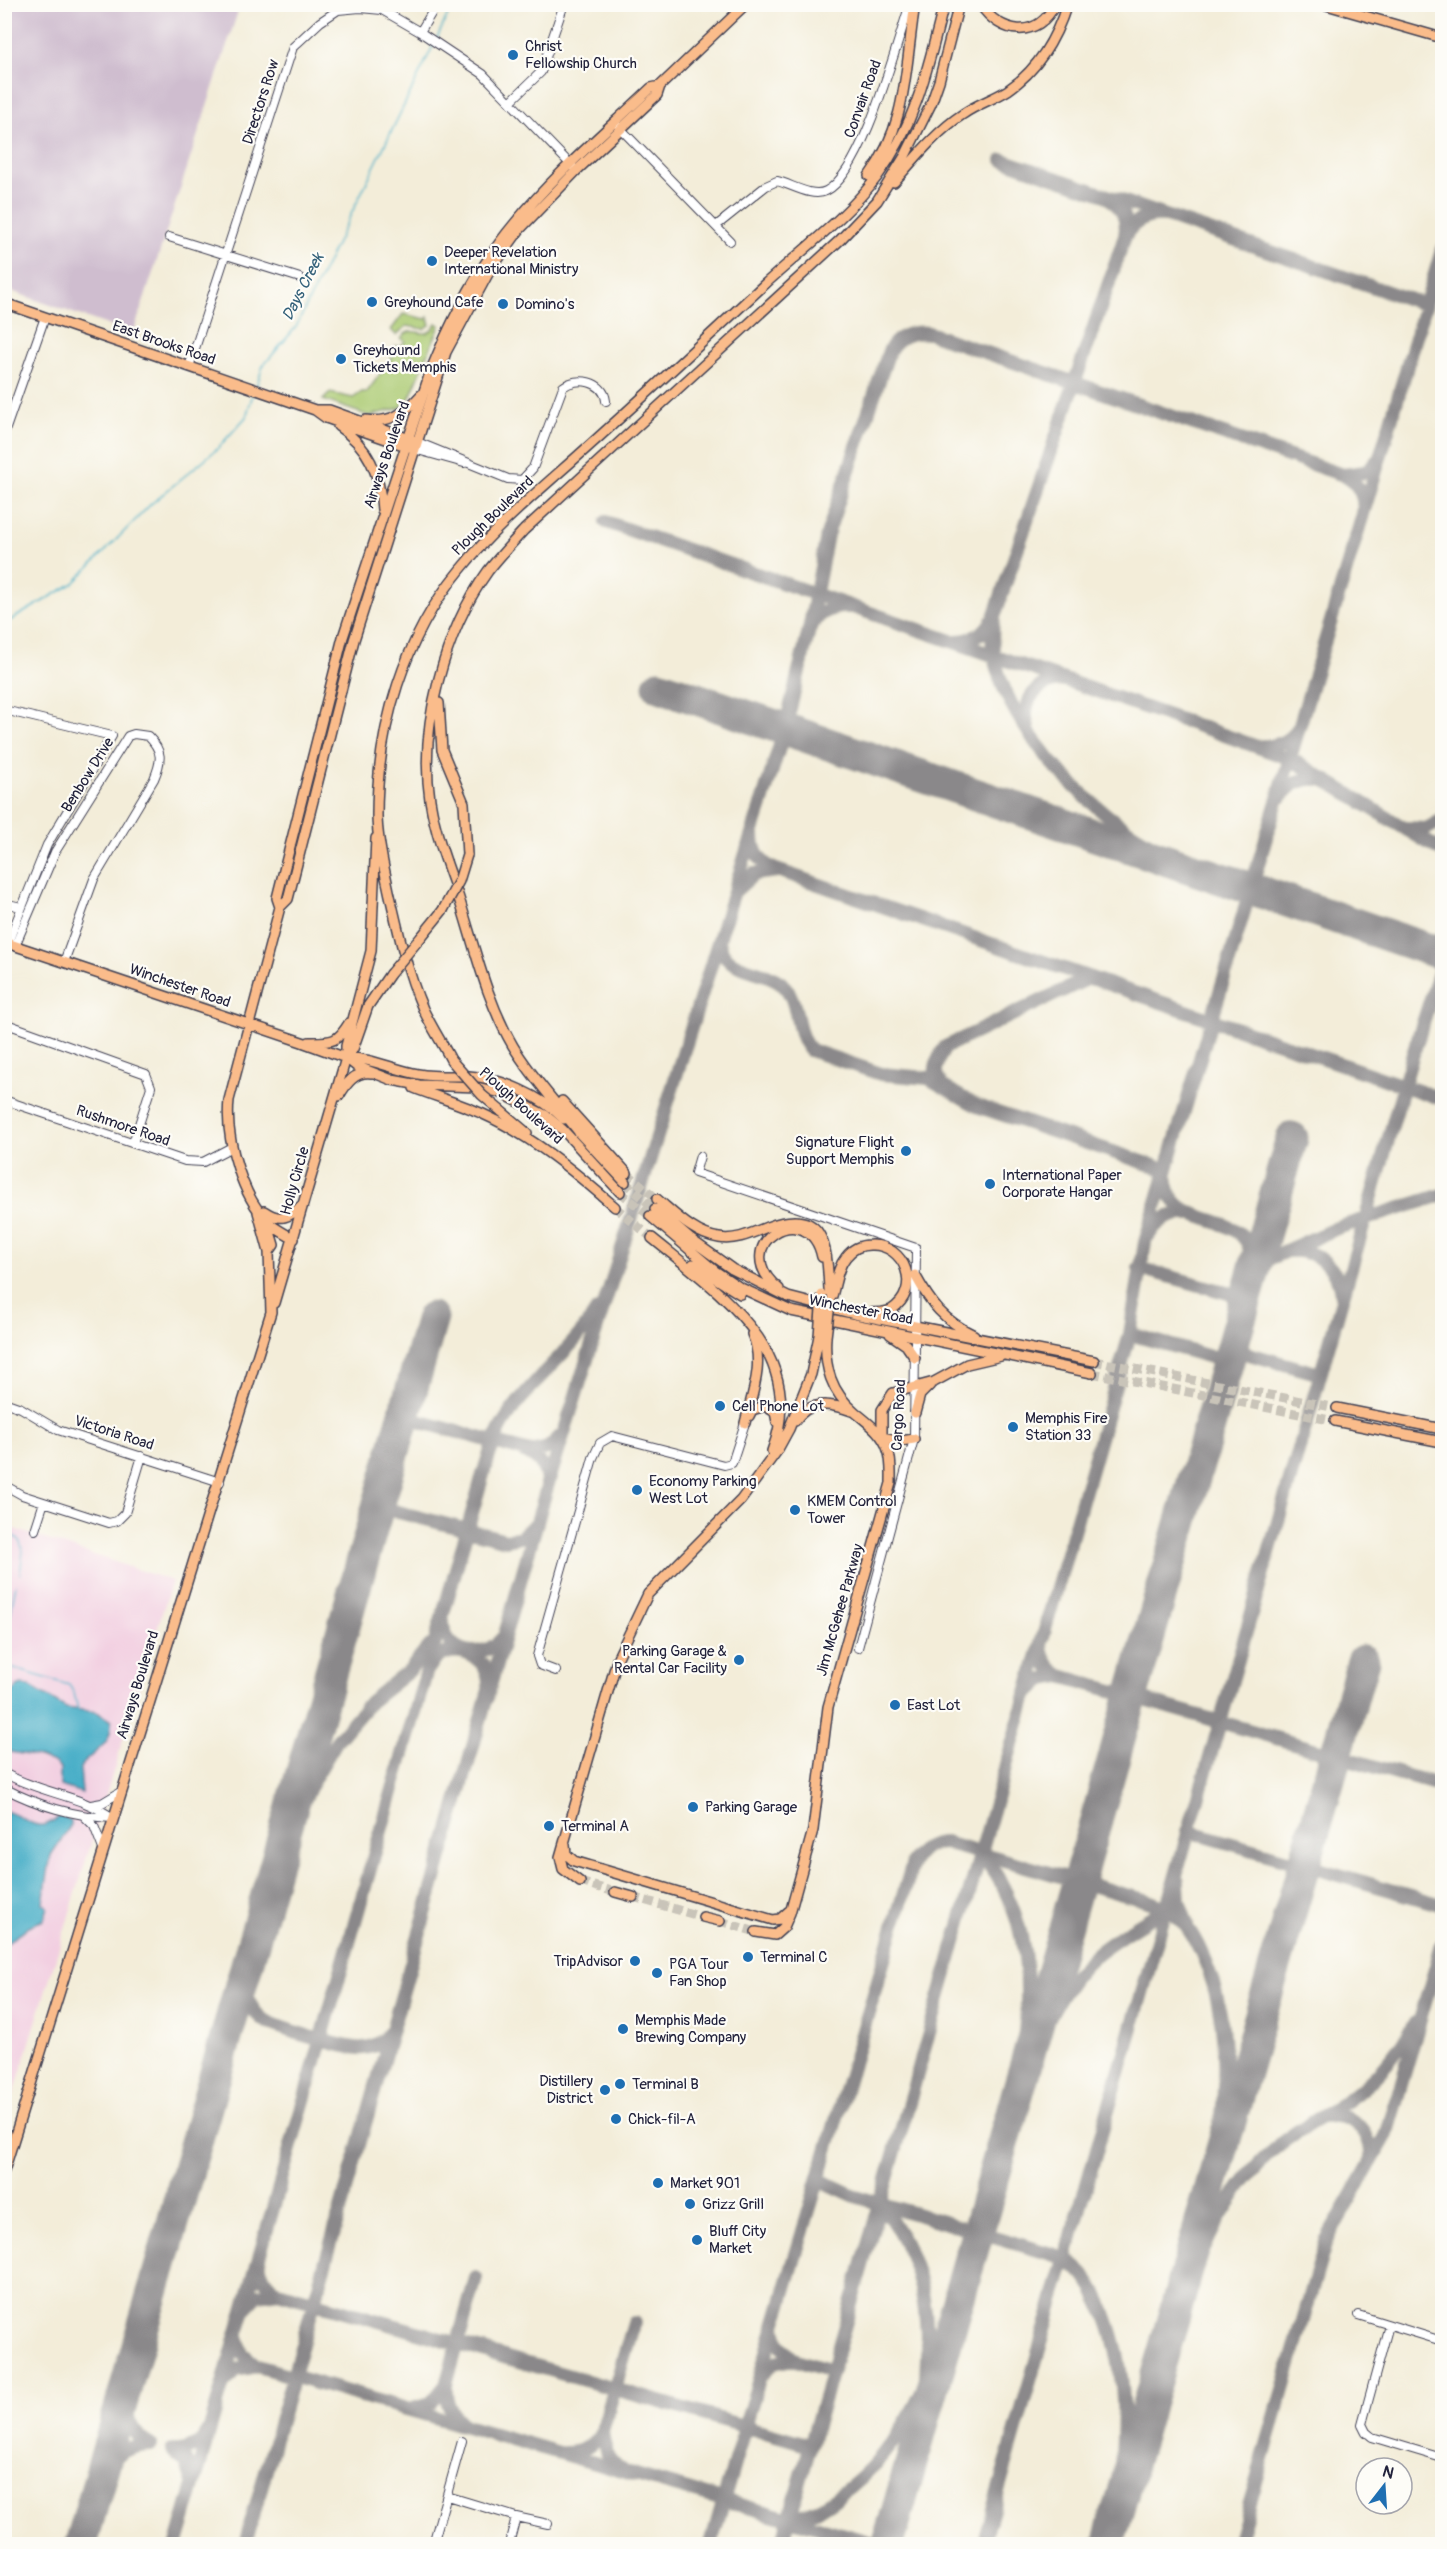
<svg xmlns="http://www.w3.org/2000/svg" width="1447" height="2549" viewBox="0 0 1447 2549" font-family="Pangolin,sans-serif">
  <rect width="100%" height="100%" fill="#fdfcf7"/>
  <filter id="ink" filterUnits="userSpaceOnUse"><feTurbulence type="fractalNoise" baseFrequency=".0167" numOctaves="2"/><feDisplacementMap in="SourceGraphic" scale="12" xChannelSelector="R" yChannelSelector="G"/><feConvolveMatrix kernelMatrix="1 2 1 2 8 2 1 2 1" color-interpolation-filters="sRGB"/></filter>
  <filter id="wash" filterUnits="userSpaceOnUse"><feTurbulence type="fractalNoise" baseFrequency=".008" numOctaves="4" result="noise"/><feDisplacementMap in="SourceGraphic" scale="24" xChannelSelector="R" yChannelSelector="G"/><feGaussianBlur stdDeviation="1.35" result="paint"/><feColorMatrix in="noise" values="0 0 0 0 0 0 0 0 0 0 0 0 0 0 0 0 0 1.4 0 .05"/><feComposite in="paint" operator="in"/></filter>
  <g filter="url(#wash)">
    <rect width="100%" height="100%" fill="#f3edd9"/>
    <path fill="#f2cfe1" d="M5,1526L172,1581L5,2123Z"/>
    <path fill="#cfbdcf" d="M5,4L240,5L133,334L5,289Z"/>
    <path fill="#abca72" stroke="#667656" stroke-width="1.5" d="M403,314L426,319L428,317L430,325L424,329L407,326L396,335L391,330Z
      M436,323L440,325L410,397L400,408L369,416L323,400L330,393L353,398L362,392H367L396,352L393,350L395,346H401L405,341L401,339C408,327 415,333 427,333L433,329Z"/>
    <path fill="#49afc8" stroke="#366882" stroke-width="1.5" d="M22,1685L29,1686L66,1708L97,1712L111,1721C112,1749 92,1749 80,1768L82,1793L60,1786V1769L56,1764L39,1757L5,1751C4,1731 0,1691 22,1685Z
      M5,1811C26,1816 37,1837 59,1816L71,1820V1825L51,1855L43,1903L48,1907L44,1920L29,1926L5,1945Z"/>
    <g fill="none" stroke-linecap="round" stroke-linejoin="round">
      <path stroke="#49afc8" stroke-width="1.5" d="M436,40L453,4
        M256,387L263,366L296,327L434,44
        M4,624L74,583L151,504L217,449L246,417L253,394
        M4,1532L19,1539L23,1551L20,1574
        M4,1648L16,1584
        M4,1650L5,1660L12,1668L69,1685L74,1693L78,1710"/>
      <path stroke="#8a888a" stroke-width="14" d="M1003,160L1426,305
        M1109,198C1123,208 1128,219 1125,236
        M1166,216C1148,214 1134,220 1125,236L994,617C980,690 1055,774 1108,816C1141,842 1181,860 1220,878
        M1343,475L1365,472L1380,458
        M606,522L1210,730L1291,759L1442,851
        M810,628C818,613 831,606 848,607
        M955,641C972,641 985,634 993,619
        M1028,727C1020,703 1036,682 1061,680
        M1262,746C1278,747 1290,741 1299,727
        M1281,797C1291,782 1307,776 1324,780
        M1408,828L1426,829L1442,820
        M753,834C753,851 759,862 774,869L1442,1099
        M735,891L754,874L777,871
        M719,940C721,972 760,967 780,982C801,999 793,1031 810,1050L881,1074L928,1078L977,1106L1166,1170C1165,1244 1258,1195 1253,1275
        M940,1082C931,1072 938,1058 945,1047L1089,978
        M1149,1235C1158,1219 1172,1213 1189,1214
        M1290,1251C1317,1249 1340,1269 1341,1296
        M1139,1268L1246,1298
        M1253,1275L1266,1260L1337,1228L1442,1195
        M1130,1334L1228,1362
        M1231,1349L1320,1374
        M404,1417L530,1452L548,1448L562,1435
        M524,1452C539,1458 547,1468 547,1485
        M379,1507L506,1540L521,1537L537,1522
        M443,1620C442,1655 485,1662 503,1637
        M429,1668C446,1638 490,1652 489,1686
        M1061,1676L1442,1786
        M1026,1695L1043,1679L1061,1676C1049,1669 1041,1658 1041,1643
        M1188,1831L1442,1905
        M978,1855C992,1865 1000,1880 1007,1895C1039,1962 1026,2037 1014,2107
        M278,1859L313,1781L336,1742L370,1702L409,1671L430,1646
        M1178,1881L1179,1901L1187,1924
        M244,1976C245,1993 248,2006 261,2018C272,2027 349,2050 363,2048C375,2047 384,2042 390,2032
        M1026,2072C1042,2029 1061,1985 1096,1954C1118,1936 1142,1923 1166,1908
        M1324,2117C1353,2111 1376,2135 1370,2164
        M820,2180L855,2196L1065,2258C1085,2272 1096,2291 1105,2313C1132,2381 1124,2450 1115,2521
        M880,2204C921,2256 931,2311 926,2376
        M278,2292L810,2445
        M1177,2308C1201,2252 1225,2195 1271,2152C1293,2131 1321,2119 1346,2101C1375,2081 1398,2053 1415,2023
        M245,2309L258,2295L278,2292C265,2284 260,2274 259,2259
        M793,2359L831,2371
        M257,2366L876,2544
        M760,2377L774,2363L793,2359L778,2343L775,2326
        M223,2384L236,2370L257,2366L242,2353L237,2335
        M446,2385L476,2278
        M409,2409L431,2403L446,2385C445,2402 450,2415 464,2425
        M602,2431L634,2323
        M564,2453C582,2453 593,2446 602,2431C604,2448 607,2460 622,2470
        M193,2483L186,2462L172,2451C187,2452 199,2447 207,2433
        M905,2486L923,2401
        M94,2506C104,2471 109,2446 151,2445C111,2424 130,2380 139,2347
        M788,2517C807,2517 823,2507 838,2496C909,2447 937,2362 963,2285
        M177,2544L484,1471C490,1452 496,1433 508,1416C534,1377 573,1350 597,1310
        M245,2544L547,1487L785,729L809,630L827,535L889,351C898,336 911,331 929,333L1343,475C1360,483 1367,500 1362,518
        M711,2544C776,2316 846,2090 913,1862C920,1849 930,1843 945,1843C1001,1859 1057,1875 1112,1891C1129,1897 1153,1900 1169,1910C1187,1922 1197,1942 1205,1961C1232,2025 1225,2092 1218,2159
        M782,2544L1130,1334L1145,1242L1442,250
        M983,2544L1412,1057L1442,964
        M1238,2544L1326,2241L1386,2136L1442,1945"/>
      <path stroke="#8a888a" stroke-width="33" d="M659,686L1442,954
        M81,2544L432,1318
        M888,2544L1292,1138
        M1108,2544L1363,1661"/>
    </g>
  </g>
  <g filter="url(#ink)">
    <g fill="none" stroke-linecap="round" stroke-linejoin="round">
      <path stroke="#c9c4b9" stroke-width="9" stroke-dasharray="9 4.5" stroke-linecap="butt" d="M627,1173L657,1199
        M625,1182L655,1209
        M620,1192L650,1216
        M615,1207L652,1238
        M1094,1361L1337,1408
        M1092,1373L1335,1421
        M580,1882L615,1892
        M633,1897L703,1917
        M720,1921L756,1932"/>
      <defs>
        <path id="minor" d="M420,32L437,4
          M511,101L541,72L564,4
          M618,126L730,241
          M716,226L766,186L777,181C791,184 812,198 826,191C863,173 896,45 910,4
          M169,237L300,278
          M189,367L293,47L320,22L338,10L360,8L382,10L420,32L483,74L573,167
          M4,434L45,317
          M417,442L508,479L522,480L533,468L563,387C577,376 604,381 606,401
          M414,449L464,463
          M4,710L112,736L47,845L4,952
          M4,903L21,907
          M15,946L55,852L128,736L134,734L148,736C163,751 162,760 154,779L94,879L64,962
          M4,1023L146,1074L151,1087L133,1143
          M4,1100L185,1161L203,1162L232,1147
          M700,1156L695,1173L916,1248L914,1439L858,1648
          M4,1402L21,1408L58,1430L220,1482
          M4,1485L22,1495L109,1523L117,1521L125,1513L142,1456
          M35,1530L44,1502
          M556,1671L540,1665L537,1656L593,1458L600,1443L612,1436L724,1465L732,1463L745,1423
          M4,1773C39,1793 81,1795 113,1818
          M4,1788C36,1805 76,1817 112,1818
          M91,1805L102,1803L122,1791
          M84,1816L94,1826L103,1849
          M1358,2315L1442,2341
          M1389,2325L1362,2424L1366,2432L1372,2437L1442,2458
          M447,2496L516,2517L548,2524
          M434,2542L445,2544
          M433,2544L462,2441
          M509,2544L516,2517"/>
        <path id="major" d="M980,4C1000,35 1038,40 1055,4
          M1323,4L1442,38
          M869,176C908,124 905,66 915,4
          M894,182C915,158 937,131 963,114C977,104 994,99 1008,90C1039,69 1056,39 1067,4
          M4,303L315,410L326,418L409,447
          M315,410H329L412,440
          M366,420C391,423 404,414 421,395
          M338,426C369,447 380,473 382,510
          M439,703L442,750L464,803L467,855
          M280,907L277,898L343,637L431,370C452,318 479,266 515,223C555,174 605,132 651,88L660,86
          M422,936L443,910
          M4,942L302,1042L346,1058L356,1066L392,1080L419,1085L477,1087L501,1093L545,1115L563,1130L620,1192
          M309,1042C332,1042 337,1043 349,1023
          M346,1058C370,1057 394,1070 418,1074C435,1077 452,1076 469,1076C501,1078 541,1096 564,1119
          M346,1058L353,1049L368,1006L390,974
          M451,1060C442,1043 431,1026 423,1009C407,972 398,931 389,891C384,867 377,840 377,815C377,728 404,637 460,570C498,523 546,485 590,445C649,392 707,338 765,284C803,249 846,218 877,177C916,124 928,67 944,4
          M414,1088C437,1097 461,1104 483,1114C532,1136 575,1172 615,1207
          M339,1096C346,1084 355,1071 371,1073
          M562,1101L627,1173
          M501,1111L527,1133
          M579,1133L625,1182
          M582,1136C560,1107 532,1078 513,1046C485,998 474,944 457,892C446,862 435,832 430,800C419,726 444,632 488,571C499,557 512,543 524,530L840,240L877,201L905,156L931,104L939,81L959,4
          M657,1199C675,1214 695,1235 719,1238C736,1241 752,1233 767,1227C834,1202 826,1261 830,1304
          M655,1209L690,1239L732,1269L788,1297L854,1314L1094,1361
          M264,1211C280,1222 290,1218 303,1204
          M650,1216L715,1271L739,1287L791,1311L1092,1373
          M267,1222L274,1245L269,1252
          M652,1238C718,1292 810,1352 772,1451
          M294,1239C287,1235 280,1231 274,1227C242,1202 225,1138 229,1100L280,907L288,899L354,640L446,352L489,272L520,229L576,171L657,95L660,86L746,4
          M693,1264L740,1294
          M915,1275C931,1304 943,1320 974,1335
          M779,1289C724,1244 809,1195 822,1257
          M832,1296C836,1283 837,1268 846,1257C852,1249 860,1245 870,1245C905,1243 923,1290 891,1310C884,1313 875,1313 868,1313
          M274,1303L346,1058V1046L371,951L376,838
          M890,1334L906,1345L915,1358
          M1337,1408L1442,1429
          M915,1413L920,1395L930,1385
          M749,1416L752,1410L765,1406L775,1412L777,1422
          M795,1421C809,1400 830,1403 852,1411
          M1335,1421L1442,1442
          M745,1423C752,1394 765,1363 752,1334
          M882,1437V1410L893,1393L934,1382L967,1364L1001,1356
          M882,1437L901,1441L914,1439
          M565,1844L566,1854L574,1861L773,1920L780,1919L789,1911
          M580,1882L563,1869L560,1857L618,1657L648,1594L741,1500L777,1451L789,1429L811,1374L819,1336
          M615,1892L633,1897
          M703,1917L720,1921
          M756,1932L775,1935L784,1927L790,1913L813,1830L828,1707L891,1483C891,1472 892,1461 888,1450C883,1433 868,1423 855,1412C831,1392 824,1367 826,1337
          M4,2171L271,1312L269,1252L258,1212"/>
      </defs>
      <use href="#minor" stroke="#414053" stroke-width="10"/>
      <use href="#major" stroke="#414053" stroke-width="12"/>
      <use href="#minor" stroke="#fff" stroke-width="8"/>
      <use href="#major" stroke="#fabc8b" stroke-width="9"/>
      <defs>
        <path id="major-bridge" d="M443,910L459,881L467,855
          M390,974L422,936
          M451,1060L482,1095L501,1111
          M819,1336L822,1295
          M826,1337L830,1304"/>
      </defs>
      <use href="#major-bridge" stroke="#414053" stroke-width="12" stroke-linecap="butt"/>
      <use href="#major-bridge" stroke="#fabc8b" stroke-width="9"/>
    </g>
  </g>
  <g fill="#1f6fb2" stroke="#fdfcf7" stroke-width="2">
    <circle cx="513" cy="55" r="6"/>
    <circle cx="432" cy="261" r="6"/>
    <circle cx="372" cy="302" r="6"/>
    <circle cx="503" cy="304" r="6"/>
    <circle cx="341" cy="359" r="6"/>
    <circle cx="906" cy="1151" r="6"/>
    <circle cx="990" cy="1184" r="6"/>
    <circle cx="720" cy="1406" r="6"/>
    <circle cx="1013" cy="1427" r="6"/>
    <circle cx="637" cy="1490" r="6"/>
    <circle cx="795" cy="1510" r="6"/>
    <circle cx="739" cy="1660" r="6"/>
    <circle cx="895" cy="1705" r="6"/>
    <circle cx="693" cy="1807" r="6"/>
    <circle cx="549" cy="1826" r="6"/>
    <circle cx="748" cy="1957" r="6"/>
    <circle cx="635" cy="1961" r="6"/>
    <circle cx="657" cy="1973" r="6"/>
    <circle cx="623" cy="2029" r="6"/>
    <circle cx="620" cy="2084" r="6"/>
    <circle cx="605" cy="2090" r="6"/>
    <circle cx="616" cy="2119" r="6"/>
    <circle cx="658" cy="2183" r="6"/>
    <circle cx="690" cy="2204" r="6"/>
    <circle cx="697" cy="2240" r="6"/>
  </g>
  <g text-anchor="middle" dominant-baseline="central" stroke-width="4.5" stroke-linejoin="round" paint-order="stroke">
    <g font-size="15" fill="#22223b" stroke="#fdfcf7" text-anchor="start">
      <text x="525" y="46">Christ<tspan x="525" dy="17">Fellowship Church</tspan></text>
      <text x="444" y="252">Deeper Revelation<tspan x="444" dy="17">International Ministry</tspan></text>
      <text x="384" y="302">Greyhound Cafe</text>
      <text x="515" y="304">Domino's</text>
      <text x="353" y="350">Greyhound<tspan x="353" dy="17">Tickets Memphis</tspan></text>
      <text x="894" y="1142" text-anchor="end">Signature Flight<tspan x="894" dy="17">Support Memphis</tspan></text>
      <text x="1002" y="1175">International Paper<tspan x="1002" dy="17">Corporate Hangar</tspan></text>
      <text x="732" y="1406">Cell Phone Lot</text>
      <text x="1025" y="1418">Memphis Fire<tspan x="1025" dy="17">Station 33</tspan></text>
      <text x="649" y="1481">Economy Parking<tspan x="649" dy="17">West Lot</tspan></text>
      <text x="807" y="1501">KMEM Control<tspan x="807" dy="17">Tower</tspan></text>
      <text x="727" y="1651" text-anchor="end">Parking Garage &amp;<tspan x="727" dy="17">Rental Car Facility</tspan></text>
      <text x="907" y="1705">East Lot</text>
      <text x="705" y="1807">Parking Garage</text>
      <text x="561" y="1826">Terminal A</text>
      <text x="760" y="1957">Terminal C</text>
      <text x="623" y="1961" text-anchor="end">TripAdvisor</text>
      <text x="669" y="1964">PGA Tour<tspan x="669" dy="17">Fan Shop</tspan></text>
      <text x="635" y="2020">Memphis Made<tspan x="635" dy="17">Brewing Company</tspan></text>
      <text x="593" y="2081" text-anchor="end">Distillery<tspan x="593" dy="17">District</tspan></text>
      <text x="632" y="2084">Terminal B</text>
      <text x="628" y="2119">Chick-fil-A</text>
      <text x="670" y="2183">Market 901</text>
      <text x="702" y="2204">Grizz Grill</text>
      <text x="709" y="2231">Bluff City<tspan x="709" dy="17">Market</tspan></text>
    </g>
    <g font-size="15" fill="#22223b" stroke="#fdfcf7">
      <text transform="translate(863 99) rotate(-70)">Convair Road</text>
      <text transform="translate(261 102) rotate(-72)">Directors Row</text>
      <text transform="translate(164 343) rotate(19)">East Brooks Road</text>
      <text transform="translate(387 455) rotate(-71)">Airways Boulevard</text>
      <text transform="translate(493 516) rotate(-44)">Plough Boulevard</text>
      <text transform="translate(88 775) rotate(-58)">Benbow Drive</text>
      <text transform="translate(180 986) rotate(19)">Winchester Road</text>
      <text transform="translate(521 1106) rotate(42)">Plough Boulevard</text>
      <text transform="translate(123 1126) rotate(19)">Rushmore Road</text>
      <text transform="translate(295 1181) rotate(-74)">Holly Circle</text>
      <text transform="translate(861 1310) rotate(11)">Winchester Road</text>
      <text transform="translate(899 1415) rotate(-87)">Cargo Road</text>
      <text transform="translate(114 1433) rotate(18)">Victoria Road</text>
      <text transform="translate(840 1610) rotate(-74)">Jim McGehee Parkway</text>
      <text transform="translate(138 1685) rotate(-73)">Airways Boulevard</text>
    </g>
    <g font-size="16" font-style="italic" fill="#34617a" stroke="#fdfcf7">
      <text transform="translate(303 287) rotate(-63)">Days Creek</text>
    </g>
  </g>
  <rect width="1447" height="2549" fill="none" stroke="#fdfcf7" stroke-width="24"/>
  <g transform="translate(1384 2486) rotate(17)"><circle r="28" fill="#fdfcf7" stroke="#a5a5ac" stroke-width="1.5"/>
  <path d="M0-4.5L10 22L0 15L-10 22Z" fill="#1f6fb2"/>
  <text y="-9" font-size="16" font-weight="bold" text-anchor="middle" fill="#22223b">N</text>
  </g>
</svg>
